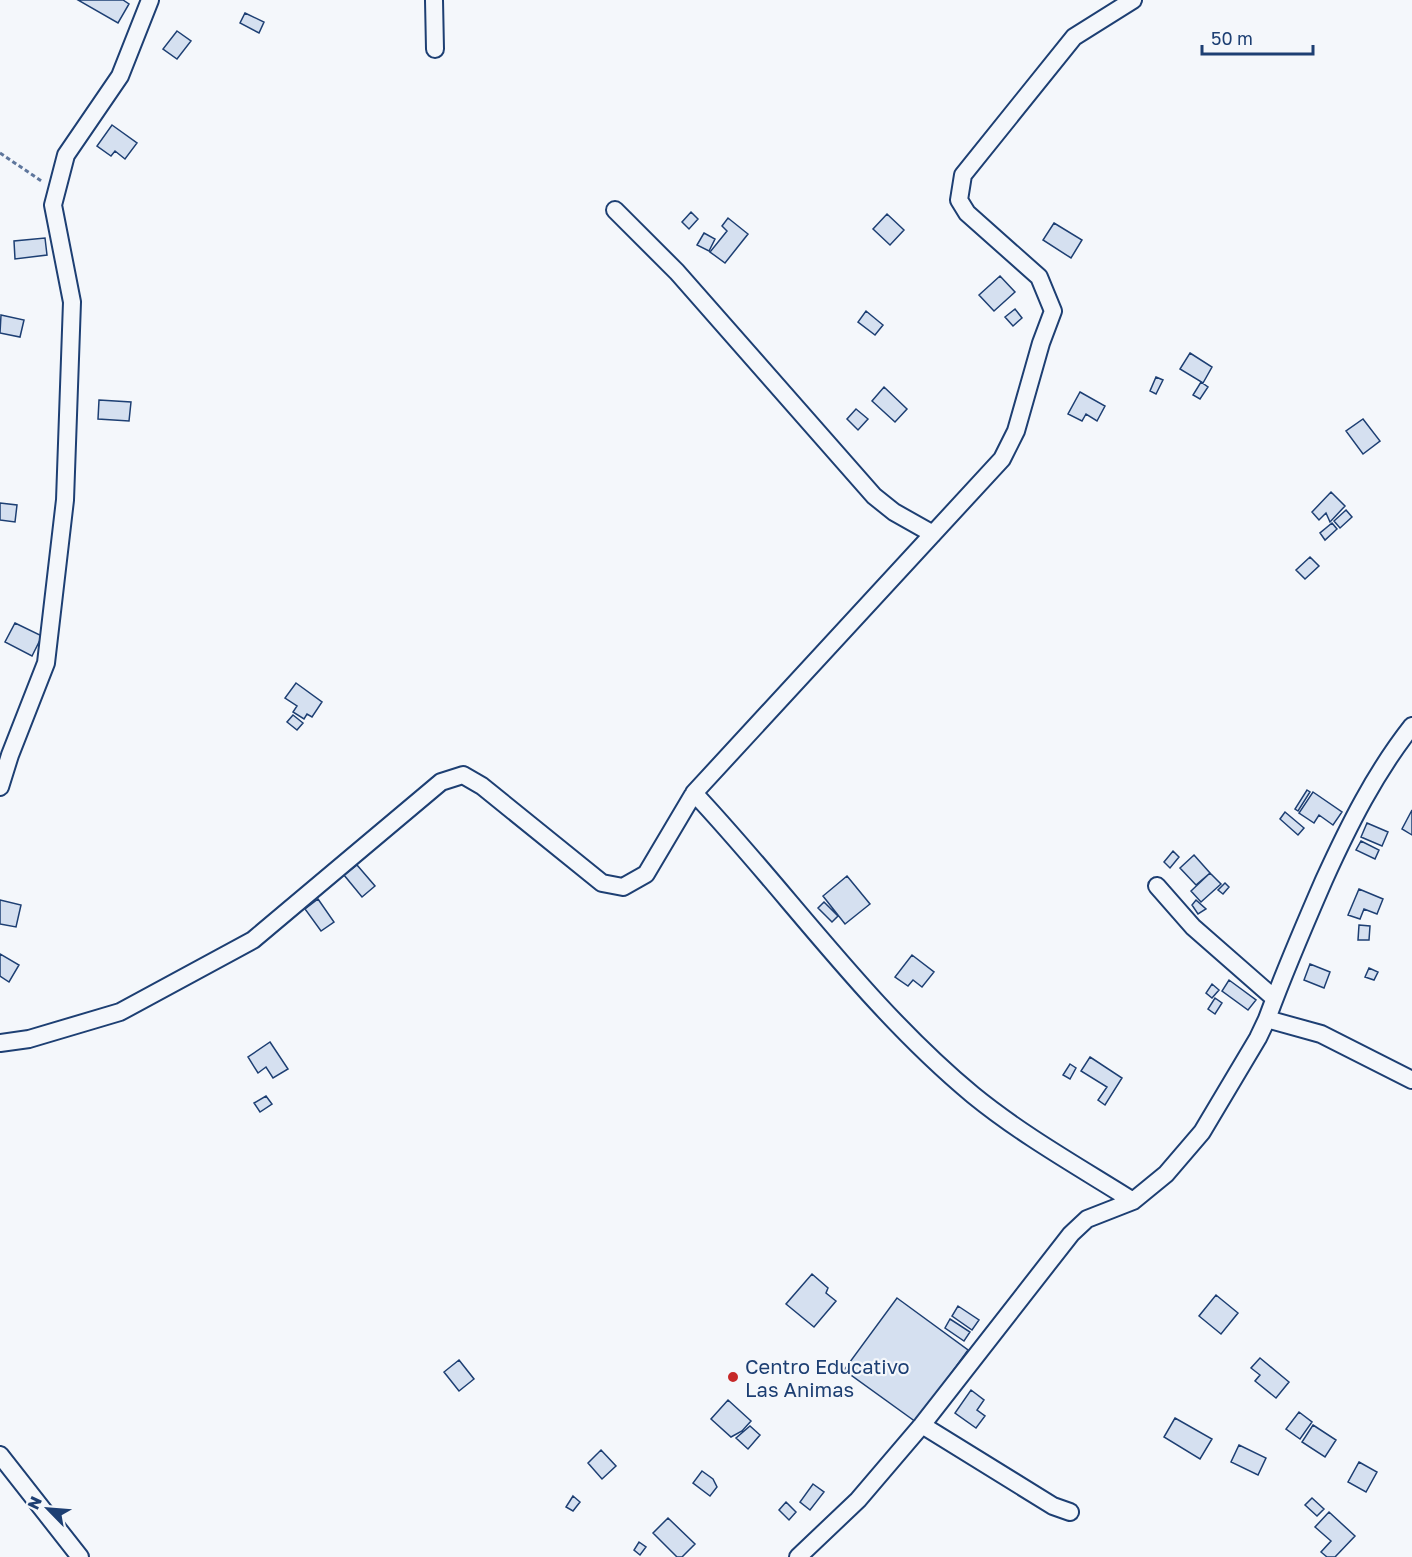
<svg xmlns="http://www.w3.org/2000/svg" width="1412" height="1557" viewBox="0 0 1412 1557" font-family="'Golos Text',sans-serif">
  <rect width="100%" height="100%" fill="#f4f7fb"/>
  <path fill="#d5e0f0" stroke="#1d3f73" stroke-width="1.5" d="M78,0H123L129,4L118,23Z
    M245,13L264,22L259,33L240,23Z
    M177,31L191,41L177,59L163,49Z
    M112,125L137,143L125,159L115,151L111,156L97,146Z
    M691,212L698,219L689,229L682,222Z
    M887,214L904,230L890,245L873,229Z
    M728,218L748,234L725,263L710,252L727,231L722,226Z
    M1054,223L1082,240L1071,258L1043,240Z
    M704,233L715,239L709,251L697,245Z
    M45,238L47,255L15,259L14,241Z
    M1000,276L1015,292L994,311L979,295Z
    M1015,309L1022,318L1013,326L1005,317Z
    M866,311L883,325L875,335L858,322Z
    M1,315L24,320L20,337L0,333Z
    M1190,353L1212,367L1203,383L1180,369Z
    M1156,377L1163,380L1156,394L1150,391Z
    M1201,382L1208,387L1200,399L1193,395Z
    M884,387L907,409L895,422L872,401Z
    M1080,392L1105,406L1097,421L1086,414L1082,421L1068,414Z
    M99,400L131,402L129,421L98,419Z
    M856,409L868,419L858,430L847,419Z
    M1363,419L1380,441L1363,454L1346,431Z
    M1331,492L1345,506L1330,522L1326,513L1319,520L1312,512Z
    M0,503L17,505L15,522L0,520Z
    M1346,510L1352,517L1340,528L1334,521Z
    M1332,523L1337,529L1325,540L1320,533Z
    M1310,557L1319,566L1305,579L1296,570Z
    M15,623L42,636L32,656L5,642Z
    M296,683L322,702L312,717L307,714L304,719L293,712L297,706L285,698Z
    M293,715L303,723L297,730L287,722Z
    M1307,790L1310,792L1298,811L1295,809Z
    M1313,792L1342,812L1333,825L1319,815L1314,823L1299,813Z
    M1412,810V835L1402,829Z
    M1285,812L1304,828L1298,835L1280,819Z
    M1367,823L1388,832L1382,846L1361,837Z
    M1361,841L1379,850L1375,859L1356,850Z
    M1173,851L1179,857L1170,868L1164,862Z
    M1194,855L1210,873L1196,885L1180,868Z
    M357,865L375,886L362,897L344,875Z
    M1210,873L1221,884L1201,902L1191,891Z
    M847,876L870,904L845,924L823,896Z
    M1225,883L1229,887L1223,894L1218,890Z
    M1359,889L1383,899L1377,914L1364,909L1360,919L1348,915Z
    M318,899L334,922L321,931L305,909Z
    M0,900L21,905L16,927L0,924Z
    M1196,900L1206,909L1198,914L1192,905Z
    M824,902L838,916L832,922L818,908Z
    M1359,925L1370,926L1369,940H1358Z
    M0,954L19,965L9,982L0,976Z
    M912,955L934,972L922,987L913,980L908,986L895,977Z
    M1310,964L1330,972L1324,988L1304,980Z
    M1369,968L1378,972L1374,980L1365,977Z
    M1229,980L1256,1000L1248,1010L1222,991Z
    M1212,984L1219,990L1212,998L1206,993Z
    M1215,998L1222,1003L1215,1014L1208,1009Z
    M270,1042L288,1069L273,1078L266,1067L258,1073L248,1057Z
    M1090,1057L1122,1078L1105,1105L1098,1100L1107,1087L1081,1071Z
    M1070,1064L1076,1068L1070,1079L1063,1075Z
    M266,1096L272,1104L260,1112L254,1103Z
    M812,1274L828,1288L826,1293L836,1301L814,1327L786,1304Z
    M1216,1295L1238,1313L1221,1334L1199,1316Z
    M897,1298L968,1350L916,1422L844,1370Z
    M958,1306L979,1320L972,1330L952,1316Z
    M950,1319L970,1332L964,1341L945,1328Z
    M1260,1358L1289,1382L1276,1398L1255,1381L1260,1375L1251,1368Z
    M459,1360L474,1379L459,1391L444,1372Z
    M971,1390L984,1400L977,1410L985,1416L976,1428L955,1413Z
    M728,1400L751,1421L742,1431L731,1437L711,1419Z
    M1299,1412L1312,1422L1300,1439L1286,1429Z
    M1175,1418L1212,1439L1200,1459L1164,1437Z
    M1313,1425L1336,1440L1325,1457L1302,1442Z
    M750,1426L760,1435L748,1449L736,1438Z
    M1239,1445L1266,1458L1258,1475L1231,1462Z
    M601,1450L616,1466L602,1479L588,1463Z
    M1359,1462L1377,1472L1366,1492L1348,1482Z
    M702,1471L713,1479L717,1487L710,1496L693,1483Z
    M813,1484L824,1492L810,1510L800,1502Z
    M573,1496L580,1502L573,1511L566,1507Z
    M1312,1498L1324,1509L1317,1516L1305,1505Z
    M786,1502L796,1512L789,1520L779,1510Z
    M1329,1512L1355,1536L1335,1557H1327L1321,1552L1331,1541L1315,1527Z
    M668,1518L695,1544L682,1557H677L653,1533Z
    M639,1542L646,1547L640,1555L634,1550Z"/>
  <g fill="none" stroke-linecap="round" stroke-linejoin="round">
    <defs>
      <path id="minor" d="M434,0L435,49
        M615,210L677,272L874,496L894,512L933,534
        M0,787L10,755L46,663L65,500L72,302L53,205L66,155L120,76L150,0
        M694,793C788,893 867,1007 973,1095C1022,1135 1079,1167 1133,1201
        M1157,886L1193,927L1274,998
        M1267,1019C1284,972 1304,926 1324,880C1349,825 1375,773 1412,726
        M0,1043L29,1039L120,1012L253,940L441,782L463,775L482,786L602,883L623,887L646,874L694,793L1002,459L1016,431L1041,343L1053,311L1039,277L967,213L959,200L963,175L1074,37L1133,0
        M922,1425L1053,1506L1070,1512
        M0,1455L80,1557
        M798,1557L858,1500L922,1425L1071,1234L1087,1219L1133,1201L1166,1174L1202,1132L1258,1038L1267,1019L1321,1034L1412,1080"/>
    </defs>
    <use href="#minor" stroke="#1d3f73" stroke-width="20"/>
    <path stroke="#5e769c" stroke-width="3" stroke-dasharray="4.5 3" stroke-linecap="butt" d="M0,153L43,182"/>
    <use href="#minor" stroke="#f4f7fb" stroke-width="16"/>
  </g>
  <circle fill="#c62828" stroke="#f4f7fb" stroke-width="2" cx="733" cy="1377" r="6"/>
  <g text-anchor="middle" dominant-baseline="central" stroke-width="4.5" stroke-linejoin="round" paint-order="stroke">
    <g font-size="20" fill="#1d3f73" stroke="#f4f7fb" text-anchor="start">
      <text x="745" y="1366">Centro Educativo<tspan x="745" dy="23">Las Animas</tspan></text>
    </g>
  </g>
  <g transform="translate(48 1509) rotate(295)" stroke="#f4f7fb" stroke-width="4.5" paint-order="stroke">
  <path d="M0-4.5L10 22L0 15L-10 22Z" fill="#1d3f73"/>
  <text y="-9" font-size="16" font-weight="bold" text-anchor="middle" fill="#1d3f73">N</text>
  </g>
  <path d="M1202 45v9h111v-9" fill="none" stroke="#1d3f73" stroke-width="3"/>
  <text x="1211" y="45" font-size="18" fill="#1d3f73" stroke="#f4f7fb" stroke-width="4.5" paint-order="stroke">50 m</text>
</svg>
